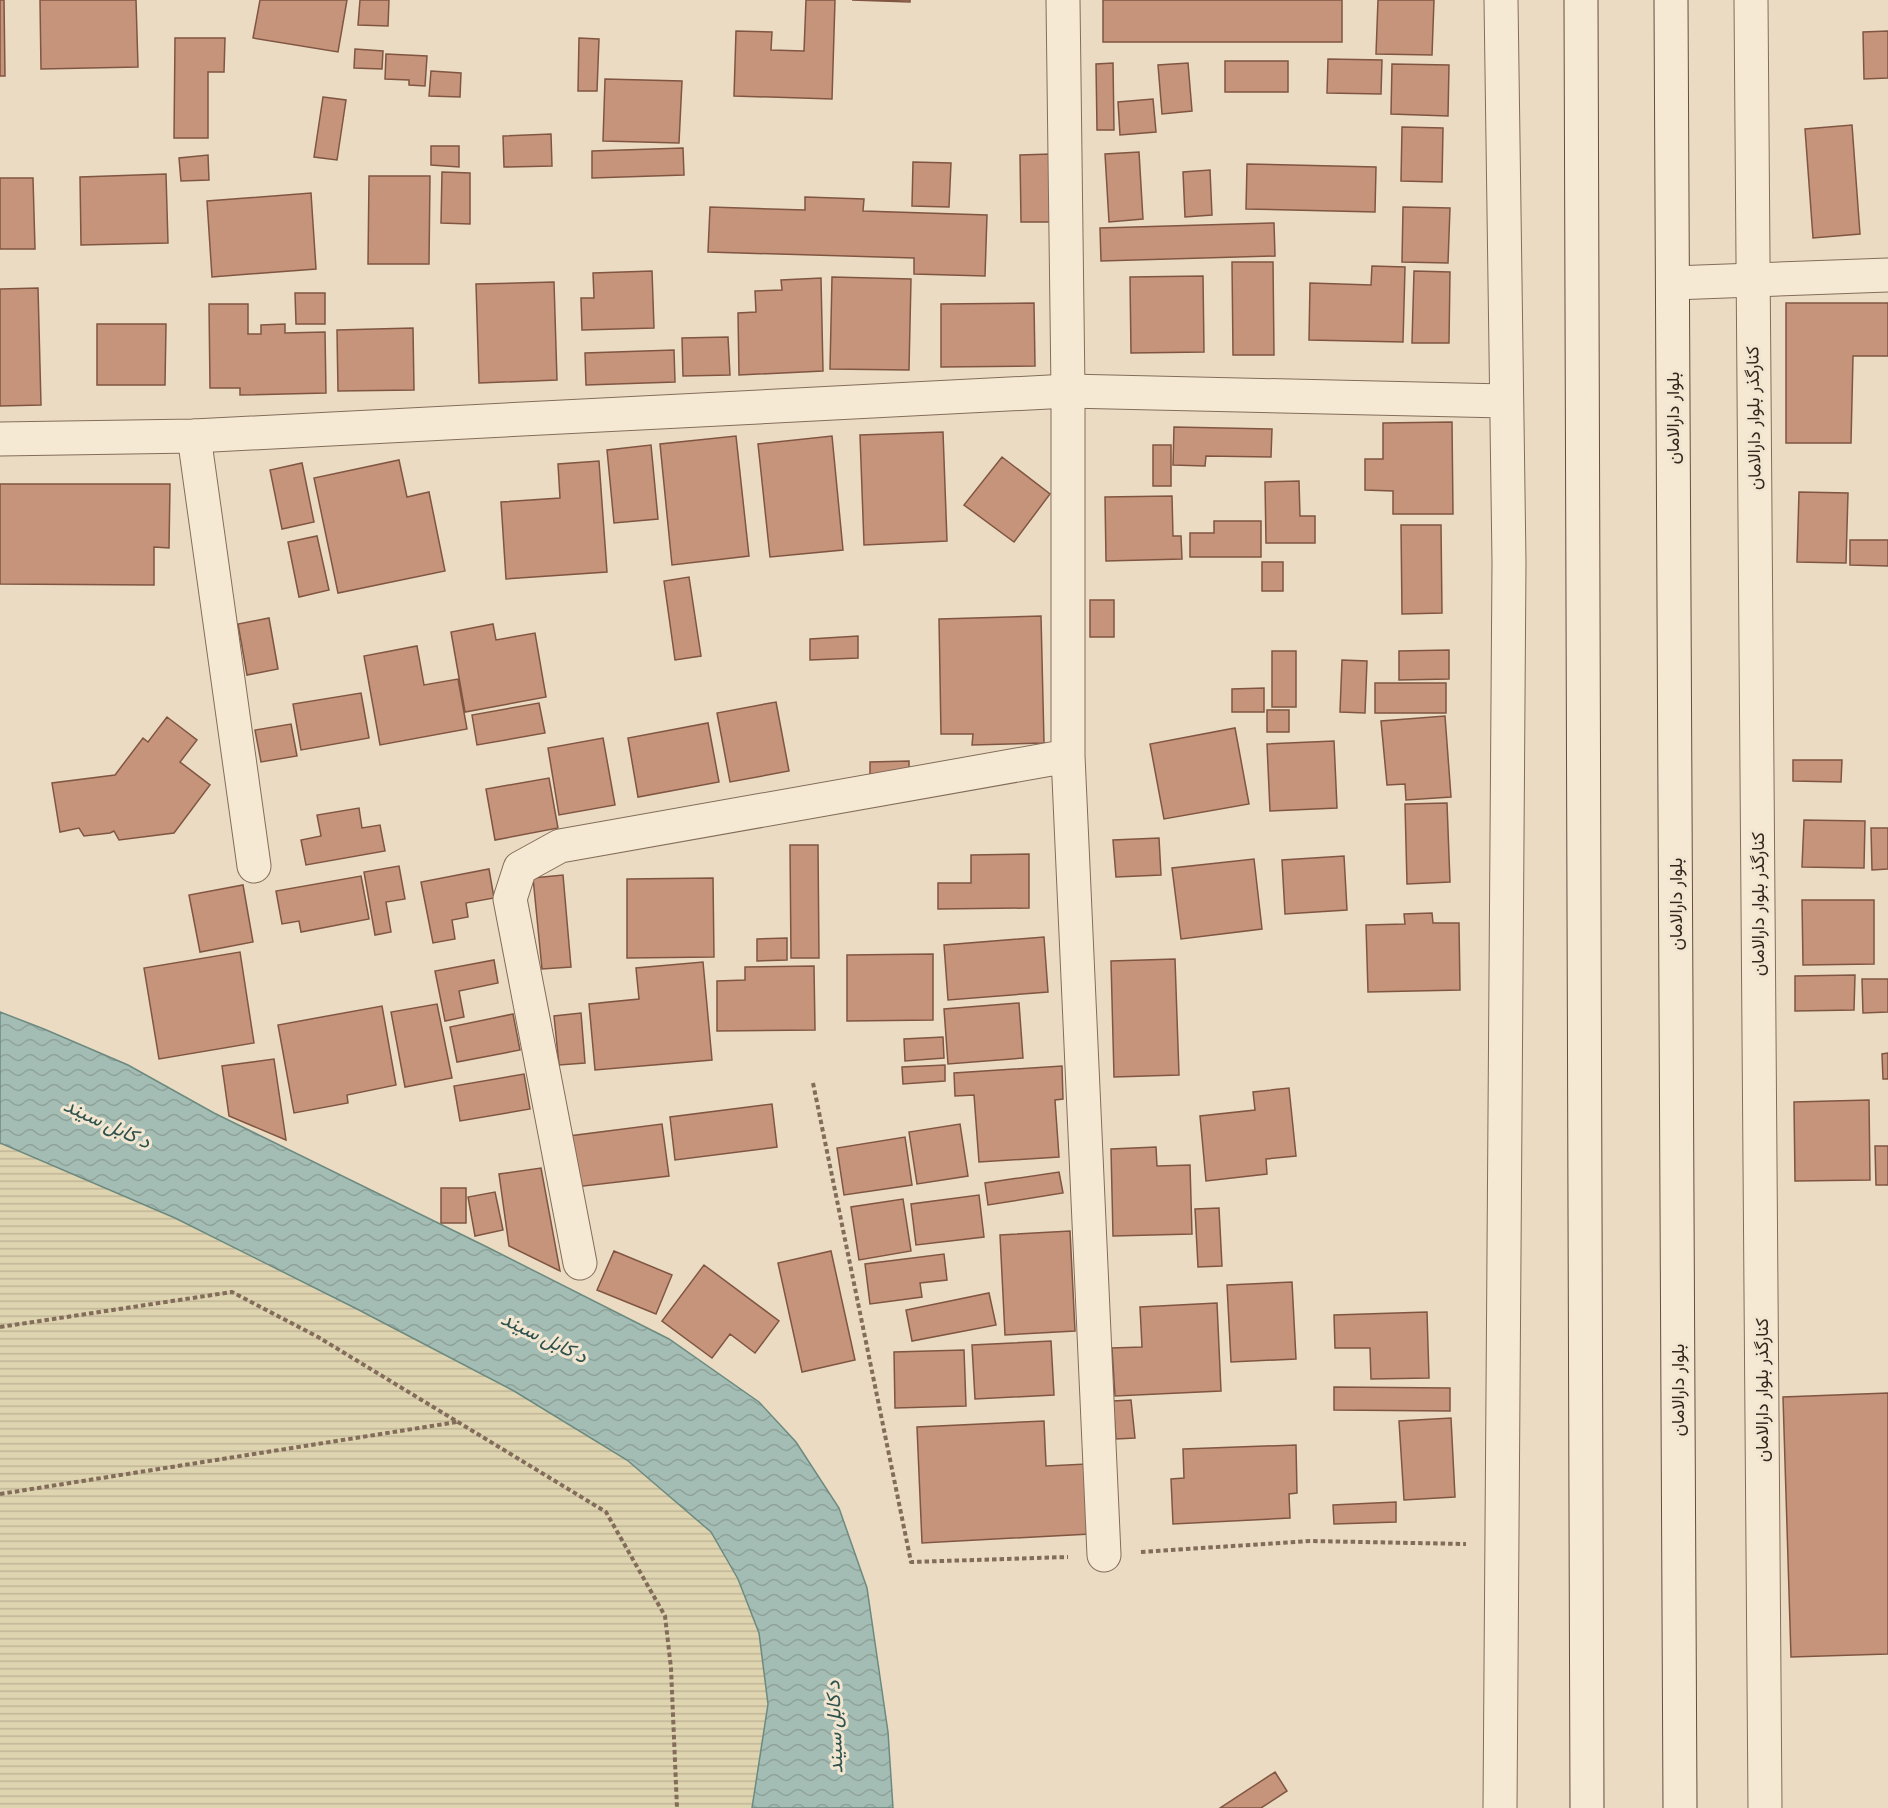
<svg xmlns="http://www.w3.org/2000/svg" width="1888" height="1808" viewBox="0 0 1888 1808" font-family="Spectral,Vazirmatn,serif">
  <defs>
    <pattern id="farmland-rules" width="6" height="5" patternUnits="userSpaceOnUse" patternTransform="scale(1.5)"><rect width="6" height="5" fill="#dfd4b0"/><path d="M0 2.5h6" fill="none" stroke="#c0b697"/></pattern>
    <pattern id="water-waves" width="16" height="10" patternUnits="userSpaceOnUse" patternTransform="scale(1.5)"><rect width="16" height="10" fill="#a4bdb4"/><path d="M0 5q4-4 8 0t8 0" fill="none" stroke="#8ea29a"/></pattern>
  </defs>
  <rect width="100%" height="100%" fill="#eadbc2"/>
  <path fill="url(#farmland-rules)" d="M0,1143L175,1218L357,1309L514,1391L627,1460L711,1532L738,1579L759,1633L768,1704L752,1808H0Z"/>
  <path fill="url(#water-waves)" stroke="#6c8a80" stroke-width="1.5" d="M0,1012L44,1029L128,1065L214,1113L487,1247L669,1339L759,1402L796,1442L839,1508L867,1588L888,1732L893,1808H752L768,1704L759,1633L738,1579L711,1532L627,1460L514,1391L357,1309L175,1218L0,1143Z"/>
  <path fill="#c6947a" stroke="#805642" stroke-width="1.5" d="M0,0H4L5,76H0Z
    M40,0H136L138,67L41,69Z
    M260,0H347L338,52L253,38Z
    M360,0H389L388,26L358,25Z
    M806,0H835L832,99L734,96L736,31L772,32L771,50L804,51Z
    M852,0H910V2Z
    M1103,0H1342V42H1103Z
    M1378,0H1434L1432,55L1376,54Z
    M1888,31V78L1864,79L1863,32Z
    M175,38H225L224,72H208V138H174Z
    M579,38L599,39L597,91H578Z
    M355,49L383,51L382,69L354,68Z
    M386,54L427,56L425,86L409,85V80L385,79Z
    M1328,59L1382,60L1381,94L1327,93Z
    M1225,61H1288V92H1225Z
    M1113,63L1114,130H1097L1096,64Z
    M1188,63L1192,111L1162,114L1158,65Z
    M1392,64L1449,65L1448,116L1391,114Z
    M431,71L461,73L460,97L429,96Z
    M605,79L682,81L679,143L603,141Z
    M323,97L346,100L337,160L314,157Z
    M1153,99L1156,132L1120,135L1118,102Z
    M1852,125L1860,234L1813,238L1805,129Z
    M1402,127L1443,128L1442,182L1401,181Z
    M551,134L552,166L504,167L503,136Z
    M431,146H459V167L431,165Z
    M683,148L684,175L592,178V151Z
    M1139,152L1143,219L1109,222L1105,154Z
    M1051,154V222H1021L1020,155Z
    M208,155L209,180L181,181L179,158Z
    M913,162L951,163L949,207L912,206Z
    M1247,164L1376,167L1375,212L1246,209Z
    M1210,170L1212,215L1185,217L1183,172Z
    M442,172L470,173V224L441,223Z
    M166,174L168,243L81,245L80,177Z
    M369,176H430L429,264H368Z
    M0,178H33L35,249H0Z
    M311,193L316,269L212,277L207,201Z
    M805,197L864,199L863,211L987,215L985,276L914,274V258L708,252L710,207L805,210Z
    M1403,207L1450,208L1448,263L1402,262Z
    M1274,223L1275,256L1101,261L1100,228Z
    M1232,262H1273L1274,355H1233Z
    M1372,266L1405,267L1403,342L1309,340L1310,283L1371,285Z
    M652,271L654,328L582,330L581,298H594L593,273Z
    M1414,271L1450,272L1449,343H1412Z
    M1203,276L1204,352L1131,353L1130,277Z
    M832,277L911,279L909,370L830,369Z
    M821,278L823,371L739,375L738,313L756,312L755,291L782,290L781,280Z
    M554,282L557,380L479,383L476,284Z
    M38,288L41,405L0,406V289Z
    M295,293H325V324H296Z
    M1034,303L1035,366L941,367V304Z
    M1786,303H1888V356H1853L1851,443H1786Z
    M209,304H248V334H261V325L285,324V333L325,332L326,393L240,395V388H210Z
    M97,324H166L165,385H97Z
    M413,328L414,390L338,391L337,330Z
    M728,337L730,375L683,376L682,338Z
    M674,350L675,382L586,385L585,353Z
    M1452,422L1453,514H1393V491L1365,490V459H1383V423Z
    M1174,427L1272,429L1271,457L1206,456L1205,466L1173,465Z
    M943,432L947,541L864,545L860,435Z
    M736,436L749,556L672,565L660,444Z
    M832,436L843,550L770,557L758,444Z
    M651,445L658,519L614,523L607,450Z
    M1153,445H1171V486H1153Z
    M1002,457L1050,494L1014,542L964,505Z
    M399,460L407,497L429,492L445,571L338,593L314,478Z
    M599,461L607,572L506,579L501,502L560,498L558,464Z
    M302,463L314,522L282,529L270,470Z
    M1299,481L1300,516H1315V543H1266L1265,482Z
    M0,484H170L169,548L154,547V585L0,584Z
    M1799,492L1848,493L1846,563L1797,562Z
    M1172,496L1173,536H1181L1182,559L1106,561L1105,497Z
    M1214,521H1261V557H1190V533H1214Z
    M1401,525H1441L1442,613L1402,614Z
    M317,536L329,590L299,597L288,542Z
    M1850,540H1888V566L1850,565Z
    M1262,562H1283V591H1262Z
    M689,577L701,656L675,660L664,581Z
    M1090,600H1114V637H1090Z
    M1041,616L1044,743L972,745L973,734H941L939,619Z
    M269,618L278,669L247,675L238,624Z
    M493,624L496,640L535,633L546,697L465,712L451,632Z
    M858,636V658L810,660V639Z
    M417,646L424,685L458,679L467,729L380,745L364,656Z
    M1449,650V679L1399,680V651Z
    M1272,651H1296V707H1272Z
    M1342,660L1367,661L1365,713L1340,712Z
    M1375,683H1446V713H1375Z
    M1264,688V712H1232V689Z
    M361,693L369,738L301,750L293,704Z
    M776,702L789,771L730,782L717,713Z
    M539,703L545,733L477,745L472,715Z
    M1267,710H1289V732H1267Z
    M1445,716L1451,797L1406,800L1405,784L1387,785L1381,721Z
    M167,717L197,740L180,762L210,785L174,833L119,840L114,831L110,833L84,836L79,828L60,832L52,783L115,775L143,738L148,742Z
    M708,723L719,782L638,797L628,738Z
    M291,724L297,756L261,762L255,730Z
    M1235,728L1249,804L1164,819L1150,744Z
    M603,738L615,805L559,815L548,748Z
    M1334,741L1337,808L1270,811L1267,744Z
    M1793,760H1842L1841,782L1793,781Z
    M909,761V778H870V762Z
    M549,778L558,828L495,840L486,789Z
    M1447,803L1450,882L1407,884L1405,804Z
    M359,808L362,828L380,825L385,851L306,865L301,840L321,836L317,815Z
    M1804,820L1865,821L1864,868L1802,867Z
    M1871,828H1888V869L1872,870Z
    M1159,838L1161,875L1116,877L1113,840Z
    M790,845H818L819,958H791Z
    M1029,854V908L938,909V883H971V855Z
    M1344,856L1347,910L1285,914L1282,860Z
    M1254,859L1262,929L1181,939L1172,868Z
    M399,866L405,899L386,902L391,932L375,935L364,872Z
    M489,869L494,898L466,903L468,917L452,920L455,939L433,943L421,882Z
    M563,875L571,967L542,969L533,878Z
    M361,876L369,919L301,932L299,921L282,924L276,891Z
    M713,878L714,957L627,958V879Z
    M243,885L253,942L200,952L189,895Z
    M1802,900H1874V964L1803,965Z
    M1432,913L1433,923H1459L1460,990L1368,992L1366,925L1405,924L1404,914Z
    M1044,937L1048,992L948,1000L944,945Z
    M787,938V960L757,961V939Z
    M240,952L254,1043L159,1059L144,968Z
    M933,954V1020L847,1021V955Z
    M1175,959L1179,1075L1114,1077L1111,961Z
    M494,960L498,983L459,991L464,1017L445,1021L435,971Z
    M703,962L712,1060L595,1070L589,1004L639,999L636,968Z
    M814,966L815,1030L717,1031V981L745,980V967Z
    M1855,975L1854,1010L1795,1011V976Z
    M1862,979H1888V1012L1863,1013Z
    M1019,1003L1023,1058L948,1064L944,1009Z
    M437,1004L452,1078L405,1087L391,1012Z
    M382,1006L396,1085L347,1095L348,1103L294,1113L278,1025Z
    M581,1013L585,1063L559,1065L554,1016Z
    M513,1014L520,1050L457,1062L450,1027Z
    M943,1037L944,1058L905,1061L904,1039Z
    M1888,1053V1079H1883L1882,1054Z
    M274,1059L286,1140L229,1116L222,1066Z
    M945,1065V1081L903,1084L902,1067Z
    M1062,1066L1063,1099L1055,1100L1059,1157L979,1162L974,1095L955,1096L954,1073Z
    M524,1074L530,1109L460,1121L454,1086Z
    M1289,1088L1296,1156L1266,1159L1267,1174L1206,1181L1200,1116L1255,1110L1253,1092Z
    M1869,1100L1870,1180L1795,1181L1794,1102Z
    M772,1104L777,1147L675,1160L670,1117Z
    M662,1124L669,1176L575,1187L569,1136Z
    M960,1124L968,1176L917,1184L909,1132Z
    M905,1137L912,1185L844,1195L837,1148Z
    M1875,1146H1888V1185H1876Z
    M1156,1147L1157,1166L1190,1165L1192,1234L1113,1236L1111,1149Z
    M541,1168L560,1271L509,1246L499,1174Z
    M1059,1172L1063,1193L988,1205L985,1183Z
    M441,1188H466V1223H441Z
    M495,1192L503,1230L475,1236L468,1197Z
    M979,1195L984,1237L916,1245L911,1204Z
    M903,1199L911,1251L859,1260L851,1207Z
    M1219,1208L1222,1266L1198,1267L1195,1209Z
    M1070,1231L1075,1331L1005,1335L1000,1235Z
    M614,1251L672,1275L656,1314L597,1290Z
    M831,1251L855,1360L802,1372L778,1263Z
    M944,1254L947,1280L920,1283L922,1297L870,1304L865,1264Z
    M704,1265L779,1321L755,1353L730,1334L712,1358L662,1321Z
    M1292,1282L1296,1359L1231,1362L1227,1285Z
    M989,1293L996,1325L912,1341L906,1310Z
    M1217,1303L1221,1391L1115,1396L1112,1348L1142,1347L1140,1307Z
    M1427,1312L1429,1378L1371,1379L1370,1348H1335L1334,1315Z
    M1051,1341L1054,1395L975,1399L972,1345Z
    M964,1350L966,1406L895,1408L894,1352Z
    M1334,1387L1450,1388V1411L1334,1410Z
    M1888,1393V1654L1791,1657L1783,1397Z
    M1131,1400L1135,1438L1116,1439L1113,1401Z
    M1451,1418L1455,1497L1404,1500L1399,1421Z
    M1044,1421L1046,1466L1087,1464L1090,1534L922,1543L917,1427Z
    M1296,1445L1297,1493L1289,1494L1290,1518L1173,1524L1171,1479L1184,1478L1183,1449Z
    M1396,1502V1522L1334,1524L1333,1505Z
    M1275,1772L1287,1791L1261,1808H1220Z"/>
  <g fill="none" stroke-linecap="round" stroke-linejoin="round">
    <defs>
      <path id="minor" d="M1063,0L1068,391V756L1104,1555
        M1673,283L1888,275
        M194,436L254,866
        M580,1263L510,899L520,868L560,846L1068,756"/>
      <path id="tertiary" d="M1751,0L1765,1808
        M0,439L194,436L1068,391L1505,401
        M1500,1808L1509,562L1501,0"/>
      <path id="secondary" d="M1581,0L1587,1808
        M1671,0L1680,1808"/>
    </defs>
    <use href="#minor" stroke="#836d5a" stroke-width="35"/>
    <use href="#tertiary" stroke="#836d5a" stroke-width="35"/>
    <use href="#secondary" stroke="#644e3e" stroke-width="35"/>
    <path stroke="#836d5a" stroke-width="4" stroke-dasharray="4.5 3" stroke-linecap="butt" d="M813,1083L911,1562L1068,1557
      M0,1327L232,1292L318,1337L606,1512L665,1616L671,1668L677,1808
      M0,1494L457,1422
      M1141,1552L1310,1541L1466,1544"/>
    <use href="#minor" stroke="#f6e9d4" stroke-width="33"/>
    <use href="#tertiary" stroke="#f6e9d4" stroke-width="33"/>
    <use href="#secondary" stroke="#f6e9d4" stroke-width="33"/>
  </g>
  <g text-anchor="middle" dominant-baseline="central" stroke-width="6" stroke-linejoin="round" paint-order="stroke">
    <g font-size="18" fill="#33271e" stroke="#f2e6d1">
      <text transform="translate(1673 418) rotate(-90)">بلوار دارالامان</text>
      <text transform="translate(1754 418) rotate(-91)">کنارگذر بلوار دارالامان</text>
      <text transform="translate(1676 904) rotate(-90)">بلوار دارالامان</text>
      <text transform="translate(1758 904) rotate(-90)">کنارگذر بلوار دارالامان</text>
      <text transform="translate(1678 1390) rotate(-90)">بلوار دارالامان</text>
      <text transform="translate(1762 1390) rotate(-90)">کنارگذر بلوار دارالامان</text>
    </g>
    <g font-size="20" font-style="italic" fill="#2e524d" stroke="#f2e6d1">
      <text transform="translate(107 1124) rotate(25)">د کابل سيند</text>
      <text transform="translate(544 1338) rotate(26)">د کابل سيند</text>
      <text transform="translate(835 1727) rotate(-92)">د کابل سيند</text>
    </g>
  </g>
</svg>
